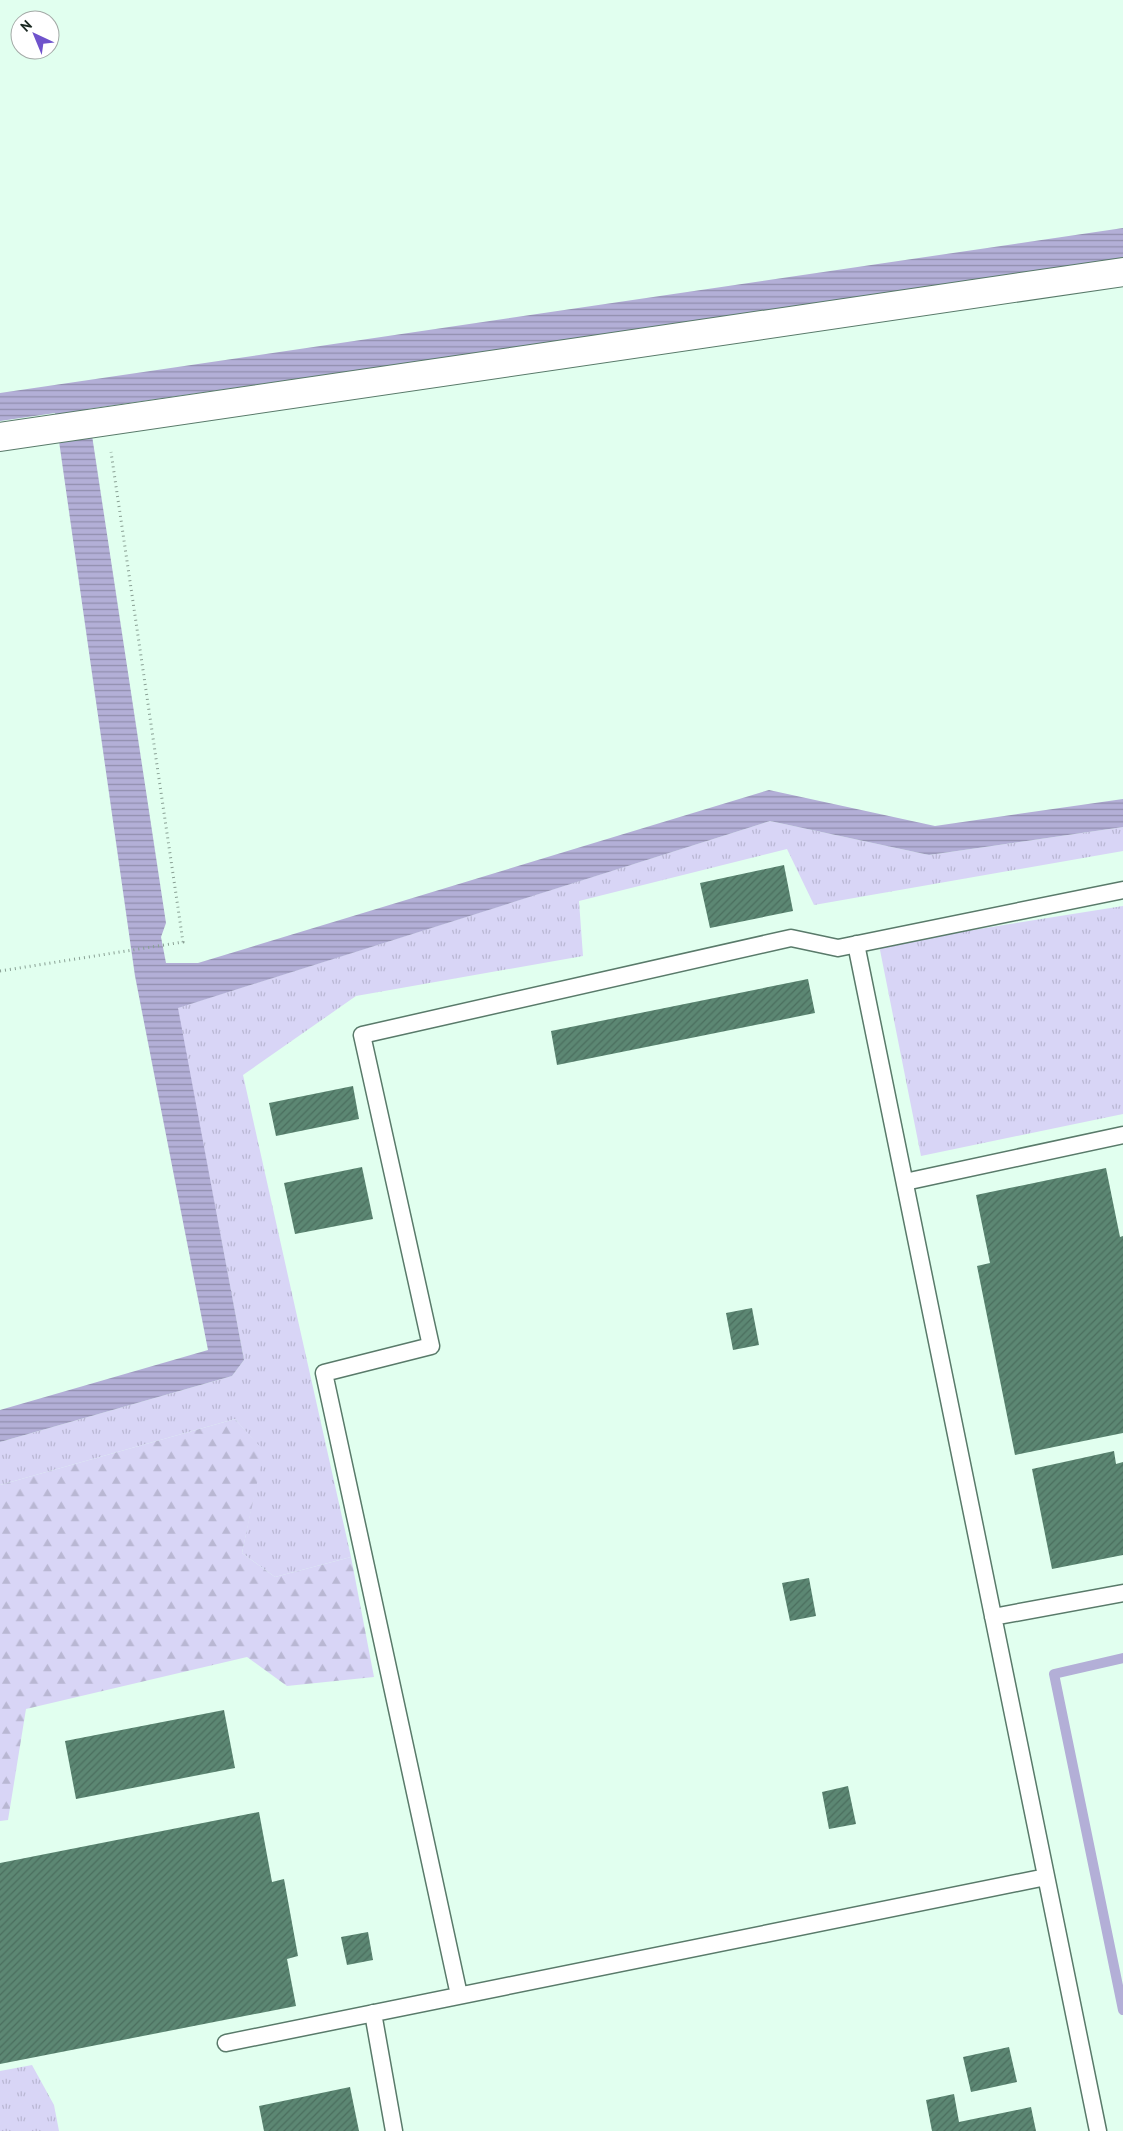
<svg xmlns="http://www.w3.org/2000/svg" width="1123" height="2131" viewBox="0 0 1123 2131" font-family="'PT Sans',sans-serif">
  <defs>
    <pattern id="grass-tufts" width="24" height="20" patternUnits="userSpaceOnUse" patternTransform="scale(1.25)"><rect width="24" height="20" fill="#d8d5f6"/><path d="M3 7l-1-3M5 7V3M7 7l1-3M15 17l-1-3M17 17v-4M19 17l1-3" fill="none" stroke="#b9b7d3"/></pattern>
    <pattern id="forest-firs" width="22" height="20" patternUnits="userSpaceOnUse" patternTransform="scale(1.25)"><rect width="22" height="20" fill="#d8d5f6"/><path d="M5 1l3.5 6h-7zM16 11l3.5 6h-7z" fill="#b9b7d3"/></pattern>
    <pattern id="water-rules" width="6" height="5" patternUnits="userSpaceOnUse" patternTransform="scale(1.25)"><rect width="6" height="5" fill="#b3afd7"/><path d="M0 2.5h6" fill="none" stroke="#918eae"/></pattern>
    <pattern id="building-hatch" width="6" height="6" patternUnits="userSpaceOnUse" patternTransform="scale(1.25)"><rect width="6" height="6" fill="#5c8773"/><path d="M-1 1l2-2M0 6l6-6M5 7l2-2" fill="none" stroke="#4b6e5e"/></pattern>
  </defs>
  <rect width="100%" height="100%" fill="#e1ffef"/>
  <path fill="url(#grass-tufts)" d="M770,821L929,855L1123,827V851L814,905L787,849L579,901L583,956L356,996L243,1075L351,1557L275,1577L242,1553L263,1451L235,1419L0,1485V1442L232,1376L244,1360L177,1008Z
    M1123,906V1114L921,1156L879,945Z
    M32,2065L54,2105L59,2131H0V2071Z"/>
  <path fill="url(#forest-firs)" d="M235,1419L264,1451L242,1553L275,1577L351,1557L374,1677L287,1686L247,1657L26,1709L8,1820L0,1821V1485Z"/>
  <path fill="url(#water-rules)" d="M1123,228V260L88,409L166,923L161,937L166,963H198L769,790L935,826L1123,799V827L929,855L770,821L178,1008L244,1360L232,1376L0,1442V1410L208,1350L135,976L55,413L0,421V393Z"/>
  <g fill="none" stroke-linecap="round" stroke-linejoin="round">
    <path stroke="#b3afd7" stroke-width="10" d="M1123,1658L1054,1674L1123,2010"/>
  </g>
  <path fill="url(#building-hatch)" d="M784,865L793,911L710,928L700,883Z
    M808,979L815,1013L557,1065L551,1031Z
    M353,1086L359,1119L276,1136L269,1103Z
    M362,1167L373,1219L295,1234L284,1183Z
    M1106,1168L1120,1237L1123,1236V1433L1015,1455L977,1266L990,1263L976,1195Z
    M752,1308L759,1345L733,1350L726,1313Z
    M1114,1451L1116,1464L1123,1462V1555L1052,1569L1032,1469Z
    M809,1578L816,1616L790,1621L782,1583Z
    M224,1710L235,1768L76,1799L65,1741Z
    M848,1786L856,1824L829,1829L822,1792Z
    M259,1812L272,1882L284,1879L298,1956L287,1959L296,2006L0,2064V1863Z
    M368,1932L373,1960L347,1965L341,1937Z
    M1009,2047L1017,2082L971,2092L963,2057Z
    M350,2087L359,2131H264L259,2106Z
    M954,2094L959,2122L1031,2107L1036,2131H932L926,2100Z"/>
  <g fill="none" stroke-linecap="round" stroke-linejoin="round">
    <defs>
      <path id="lane" d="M856,944L1098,2131
        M905,1182L1123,1135
        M993,1617L1123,1593
        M459,1995L324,1373L431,1346L362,1035L791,938L838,948L1123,890
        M373,2013L394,2131
        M226,2043L1046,1877"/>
      <path id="street" d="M0,437L1123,272"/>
    </defs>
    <use href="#lane" stroke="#597a6a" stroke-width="19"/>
    <use href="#street" stroke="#597a6a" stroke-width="30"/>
    <path stroke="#89a094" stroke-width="3" stroke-dasharray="1 4" stroke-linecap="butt" d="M0,971L183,942L111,452"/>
    <use href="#lane" stroke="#fff" stroke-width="16"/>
    <use href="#street" stroke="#fff" stroke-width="28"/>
  </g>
  <g transform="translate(35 35) rotate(316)"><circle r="24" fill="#ffffff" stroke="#a3a9a6"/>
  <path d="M0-4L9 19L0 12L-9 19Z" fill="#6f53cc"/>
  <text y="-8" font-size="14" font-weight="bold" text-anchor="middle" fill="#192720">N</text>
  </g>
</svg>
